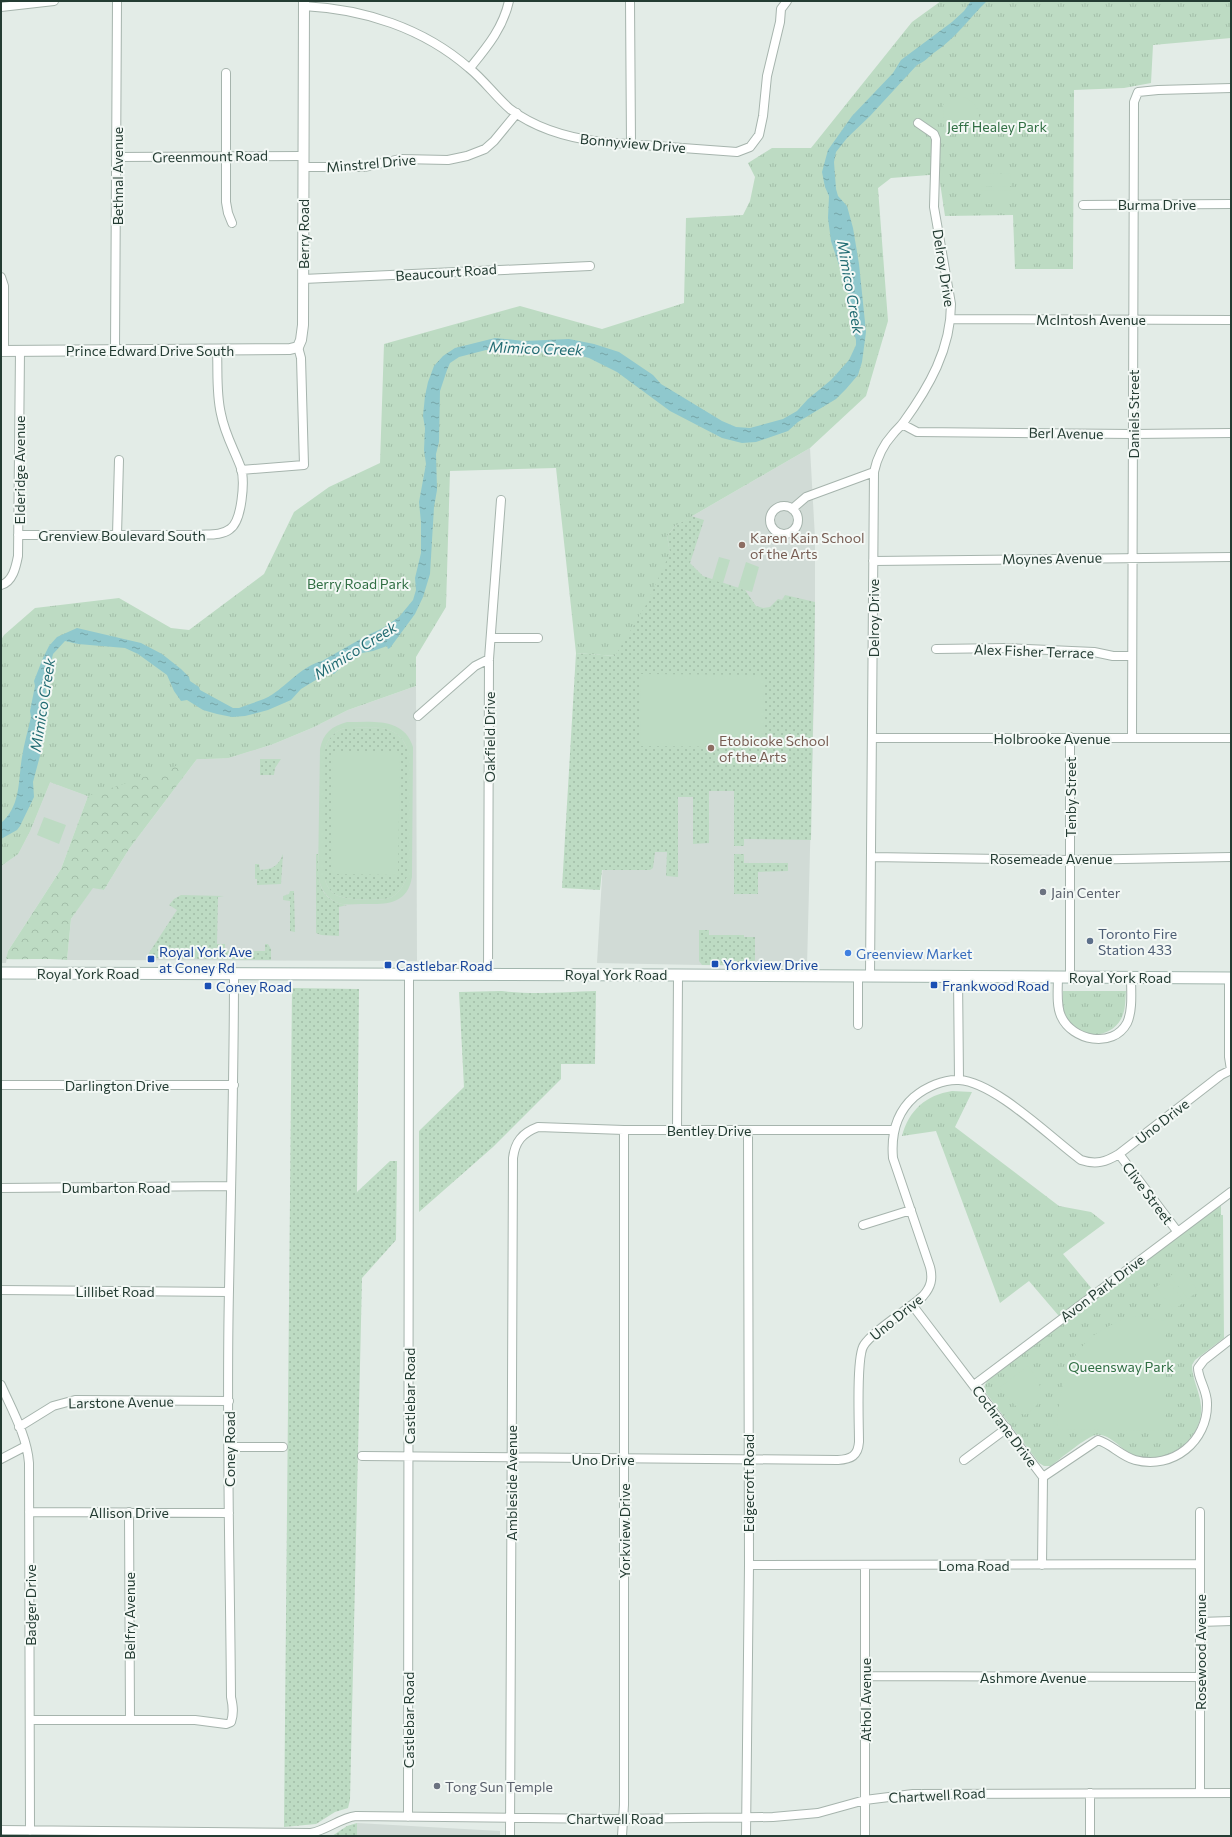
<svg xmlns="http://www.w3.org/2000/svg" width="1232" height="1837" viewBox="0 0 1232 1837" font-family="Commissioner,sans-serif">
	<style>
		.built { fill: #d1dbd6 }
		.grass { fill: url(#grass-dots) }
		.forest { fill: url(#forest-crowns) }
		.park { fill: url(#park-tufts) }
		.pitch { fill: #bddbc3; fill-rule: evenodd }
		.water { fill: url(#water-ripples) }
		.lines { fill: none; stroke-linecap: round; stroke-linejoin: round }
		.minor-casing { stroke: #a6b4ad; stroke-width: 10 }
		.tertiary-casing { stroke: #a6b4ad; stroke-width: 12 }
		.secondary-casing { stroke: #a2b6ae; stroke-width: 13 }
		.minor { stroke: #fff; stroke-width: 8 }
		.tertiary { stroke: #fff; stroke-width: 10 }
		.secondary { stroke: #fff; stroke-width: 11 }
		.education-dot { fill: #8d6e63; stroke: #f3f8f5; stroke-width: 1.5 }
		.worship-dot { fill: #6b7280; stroke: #f3f8f5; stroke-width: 1.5 }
		.service-dot { fill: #5c6f8a; stroke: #f3f8f5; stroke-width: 1.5 }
		.shop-dot { fill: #3f7fe0; stroke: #f3f8f5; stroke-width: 1.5 }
		.transit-dot { fill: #1a4fb4; stroke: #f3f8f5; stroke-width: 1.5 }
		.labels { text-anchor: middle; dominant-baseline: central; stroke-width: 4; stroke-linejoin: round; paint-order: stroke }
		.park-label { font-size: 14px; fill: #316f44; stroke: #f3f8f5 }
		.street-label { font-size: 14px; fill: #243c33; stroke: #f3f8f5 }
		.education-label { font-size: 14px; fill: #785e54; stroke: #f3f8f5; text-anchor: start }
		.worship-label { font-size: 14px; fill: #5b616d; stroke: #f3f8f5; text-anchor: start }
		.service-label { font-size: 14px; fill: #4e5e75; stroke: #f3f8f5; text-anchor: start }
		.transit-label { font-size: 14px; fill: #164399; stroke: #f3f8f5; text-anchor: start }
		.shop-label { font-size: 14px; fill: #366cbe; stroke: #f3f8f5; text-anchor: start }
		.water-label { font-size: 15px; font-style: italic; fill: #226c73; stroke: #f3f8f5 }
	</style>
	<defs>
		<pattern id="grass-dots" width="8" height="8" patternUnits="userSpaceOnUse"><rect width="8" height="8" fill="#bddbc3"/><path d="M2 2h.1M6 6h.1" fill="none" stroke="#a2bda8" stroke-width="1.8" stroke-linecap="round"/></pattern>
		<pattern id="forest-crowns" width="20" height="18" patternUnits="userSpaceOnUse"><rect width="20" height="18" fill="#bddbc3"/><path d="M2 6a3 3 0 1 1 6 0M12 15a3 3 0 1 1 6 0" fill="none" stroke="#a2bda8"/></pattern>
		<pattern id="park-tufts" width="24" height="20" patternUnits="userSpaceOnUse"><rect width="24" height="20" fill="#bddbc3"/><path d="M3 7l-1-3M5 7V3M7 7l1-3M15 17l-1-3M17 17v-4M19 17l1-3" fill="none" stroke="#a2bda8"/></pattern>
		<pattern id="water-ripples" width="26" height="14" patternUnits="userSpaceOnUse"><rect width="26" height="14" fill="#8fc8cd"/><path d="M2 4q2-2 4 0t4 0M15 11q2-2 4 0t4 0" fill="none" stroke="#75a4a7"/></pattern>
	</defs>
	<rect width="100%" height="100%" fill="#e3ece7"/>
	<path class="built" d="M810 448 815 538V656L807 967 597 963 615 656 667 536 675 526Z
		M416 686 417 961 67 960 71 919 93 887 104 890 129 849 197 759 228 758 276 743 312 728 348 710Z
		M50 782 88 796 61 869 8 951 6 963H1V866L18 854 30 831Z
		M357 1823 500 1831V1836H357Z"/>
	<path class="grass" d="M691 516 704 520 690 563 703 576 745 590 756 606 763 608 770 607 778 599 782 600 785 595 815 602 811 840 744 839V846H734V791H709V843L693 844V797H678V877L666 876 667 852H655L653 868 650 870H602L600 890 562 888 576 653 615 656 670 553 667 536 675 526Z
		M345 728C368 728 397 721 407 748V877C404 885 400 892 392 897 383 902 344 900 336 895 330 892 327 886 325 880V750C327 739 334 731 345 728Z
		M260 759H281L275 768 274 775H260Z
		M283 854 281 884 257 885V879H255V864H259L260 870C272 869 278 867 283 854Z
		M316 854H318C318 879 317 900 347 905L339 907V936L321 935 316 933Z
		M734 854H744V863H788V871L758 872V894H734Z
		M290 891H294L295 932 290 931V901L283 900V896L289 894Z
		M181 895 224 896 218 897 217 944H225V951H265V944H268L271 949V960L147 958 149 953 177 910 169 905 174 899Z
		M699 930H709V935H744V937H755V965H702L699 961Z
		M292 988 359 989 357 1192 390 1161H397L396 1240 362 1278 350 1800 348 1808 335 1812 316 1824 284 1827Z
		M502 991C533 995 565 992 596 991L595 1064H561V1079L493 1147 419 1212V1131L464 1087 459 992Z
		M357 1823V1836H332L347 1826Z"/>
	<path class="forest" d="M276 743 228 758 197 759 129 849 104 890 93 888 71 919 67 960C46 958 27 960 6 959L8 951 61 869 88 796 50 782 30 831 18 854 1 866 35 784Z"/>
	<path class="park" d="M941 1H1231V38L1153 45 1151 83 1124 88 1074 90 1073 269H1015L1013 215 945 216 939 176 929 175 891 178 878 188 888 321 866 396 810 448 675 526 667 536 670 553 646 605 615 656 576 653 556 468 450 471 446 607 416 657V686L348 710 312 728 276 743 228 758 197 759 88 796 50 782 30 831 18 854 1 866V640L4 635 35 608 119 598 171 628 189 630 264 574 294 512 329 487 380 463 384 344 520 306 602 329 684 303 686 218 743 215 750 201 755 177 748 163 772 148H811L912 22Z
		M1063 991H1126C1125 1001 1126 1010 1121 1019 1109 1041 1076 1039 1066 1016 1062 1008 1063 999 1063 991Z
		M952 1091 972 1092 955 1127 1059 1206 1091 1212 1105 1223 1063 1254 1098 1296 1221 1203V1215H1223L1224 1338 1195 1360 1192 1365C1192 1379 1200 1392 1201 1406 1204 1440 1164 1468 1133 1455 1121 1450 1110 1433 1096 1435 1086 1437 1060 1459 1051 1466H1044L1039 1463 986 1393 984 1387 987 1381 1064 1322 1029 1281 1000 1303 936 1131 902 1136C909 1110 926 1095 952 1091Z"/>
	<path class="pitch" d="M958 96C977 98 987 118 972 132L944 134 943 105 949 99Z
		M1010 173 1011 186 981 187V174Z
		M1011 190V204H982L981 191Z
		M719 557 730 560 723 583 712 580Z
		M746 562 759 567 752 592 738 588Z
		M641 674 764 675 763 747 640 746Z
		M347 722C372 722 404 717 413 747L412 877C407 906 385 904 361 904 352 904 342 906 334 901 323 895 320 885 318 875L320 749C323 733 332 726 347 722ZM345 728C368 728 397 721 407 748V877C404 885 400 892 392 897 383 902 344 900 336 895 330 892 327 886 325 880V750C327 739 334 731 345 728Z
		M333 752 400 753 398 875 331 874Z
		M44 817 66 825 59 844 37 835Z
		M1181 1268 1198 1291 1188 1299 1170 1276Z
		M1167 1279 1184 1302 1174 1310 1156 1287Z
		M1136 1316 1166 1321V1429L1164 1431 1057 1429C1060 1371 1075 1332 1136 1316Z
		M1028 1366C1043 1384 1049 1402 1024 1415L999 1388Z"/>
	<path class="water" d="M971 1H987C969 18 956 38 935 52 928 57 926 61 917 65L870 116 847 138 836 152 834 162 836 189 838 196 847 206 853 228 859 264 866 332 862 362 858 375 846 389 836 399 798 422 788 431 756 442 742 443 722 438 670 411 617 372 589 358 578 355H561L521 349 486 350 459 357 450 363 447 370 440 391 439 442 436 454 437 490 434 507 430 574 423 597 415 614 390 648 388 649 387 646 373 651 362 653 344 664 334 674 329 672 301 689 291 700 268 710 245 716 232 717 217 714 203 710 187 700 181 701 174 691 167 675 138 654 125 648 78 644 65 641 53 654 46 684 45 712 40 725 41 752 33 782 34 797 20 826 17 830 1 839V823C21 806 18 781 22 757 24 744 28 730 31 717L30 711 35 686 34 681 43 658 49 646 57 637 77 628 141 643 162 654 181 669 189 677 190 681 199 687 200 690 233 708H239C250 703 263 701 273 694 288 684 304 665 322 661L366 636 383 628 399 617 413 600 416 590 415 578 421 553V522L419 502 426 464 424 450 425 428 423 416 425 396 428 382 434 366 443 356 455 348 495 338 524 341 569 339 594 344 619 352 653 375 661 384 722 421 736 427 750 428 783 419 797 411 808 399 831 380 849 360 856 345V340L854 333 855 325 849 295 831 241 828 218 829 196 825 187 822 172 828 150 852 116 893 73 901 60 952 22 964 11Z"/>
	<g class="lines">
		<defs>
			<path id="minor" d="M630 1 631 144
				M304 6C364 9 423 28 469 68 484 80 495 96 510 109 536 129 569 138 601 142L737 152 750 147 759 135 763 116 767 76 780 22 781 9 787 1
				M1 7 54 1
				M470 68C487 47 503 28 509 1
				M226 73V202L228 213 232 223
				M117 157 303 156
				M303 167H365L400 159 448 160 467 156 485 149 494 141 517 113
				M1083 205 1231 204
				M1 277 4 286V351
				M303 279 590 266
				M951 319 1231 320
				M115 350 117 1
				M902 424 917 432 1133 434 1231 433
				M241 470 304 465 301 358 298 347
				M770 520a14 14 0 1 1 28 0a14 14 0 1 1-28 0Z
				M792 509 806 497 874 472
				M18 535H198C208 534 221 536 230 529 242 521 245 481 241 468 234 449 225 435 221 414 216 393 218 372 217 350
				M117 535 119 460
				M873 561 1231 557
				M1 585C13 582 16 566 18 556L20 351
				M492 638H538
				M936 649 1006 648 1094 652 1113 656H1132
				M418 716 475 666 489 659
				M1070 737V976
				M872 738H1231
				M1132 738 1134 102 1138 92 1158 90 1231 88
				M871 857 1070 860 1231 857
				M488 974 489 659 501 500
				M870 976 874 472C877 458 883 445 893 434 896 430 900 427 903 423 929 387 951 349 951 304L934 207 936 139 934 134 918 123
				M958 976 959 1080
				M1058 976C1058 989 1056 1005 1061 1016 1072 1041 1113 1049 1127 1023 1133 1010 1131 991 1131 977
				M1229 978V1057L1231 1070
				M858 1025V976
				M1 1085H234
				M677 1130 678 975
				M1119 1154 1177 1231
				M1 1188 231 1186
				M863 1225 911 1210
				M1 1290 229 1292
				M913 1306 1043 1477 1042 1565
				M1 1385C12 1410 27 1436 29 1463L30 1831
				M974 1385 1231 1192
				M19 1427 53 1406 75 1400 229 1401
				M229 1447H283
				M362 1456 838 1460C851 1459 858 1456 859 1442 859 1424 856 1356 864 1345 873 1331 909 1309 923 1296 931 1287 933 1279 930 1267L893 1158C891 1135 896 1113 914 1097 926 1087 944 1079 959 1080 995 1082 1051 1138 1081 1160 1096 1165 1106 1162 1119 1154L1221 1075 1231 1070
				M1 1459 26 1446
				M964 1460 1007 1428
				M1043 1477 1098 1440C1111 1444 1121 1456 1135 1460 1173 1470 1208 1441 1207 1403 1207 1390 1198 1379 1198 1368L1204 1360 1231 1339
				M29 1512 229 1513
				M129 1512 130 1720
				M749 1565 1200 1564
				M1200 1622 1231 1621
				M865 1676 1200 1677
				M30 1720H195L226 1724 231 1722C234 1713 233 1706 231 1697 230 1561 226 1426 229 1290 231 1184 234 1079 234 974
				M1200 1793V1512
				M408 1817 409 975
				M1 1830 311 1833C327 1830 340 1818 356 1816L612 1819 773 1817 818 1813 865 1800 913 1794 1231 1793
				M510 1836 513 1158C515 1142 522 1133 538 1127L624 1130H894
				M622 1836 624 1805V1130
				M746 1836 749 1565 748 1130
				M865 1836V1565
				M1090 1836V1793"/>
			<path id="tertiary" d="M1 351 290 349 298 347 301 340 303 325 304 1"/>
			<path id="secondary" d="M1 973 678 975 1231 978"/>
		</defs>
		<use href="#minor" class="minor-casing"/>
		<use href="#tertiary" class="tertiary-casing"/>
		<use href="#secondary" class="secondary-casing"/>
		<use href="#minor" class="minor"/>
		<use href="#tertiary" class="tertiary"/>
		<use href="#secondary" class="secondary"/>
	</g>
	<g class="education-dot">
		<circle cx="742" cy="545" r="4"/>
		<circle cx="711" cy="748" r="4"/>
	</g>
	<g class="worship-dot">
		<circle cx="1043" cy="892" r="4"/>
		<circle cx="437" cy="1786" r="4"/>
	</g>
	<circle class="service-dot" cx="1090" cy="941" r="4"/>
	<circle class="shop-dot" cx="848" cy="953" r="4"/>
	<g class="transit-dot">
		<rect x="147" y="955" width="8" height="8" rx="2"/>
		<rect x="711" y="960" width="8" height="8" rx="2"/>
		<rect x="384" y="961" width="8" height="8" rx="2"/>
		<rect x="930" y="981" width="8" height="8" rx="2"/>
		<rect x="204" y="982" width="8" height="8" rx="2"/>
	</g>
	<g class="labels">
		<g class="park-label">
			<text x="997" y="126">Jeff Healey Park</text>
			<text x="358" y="583">Berry Road Park</text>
			<text x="1121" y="1366">Queensway Park</text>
		</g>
		<g class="street-label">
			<text transform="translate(633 143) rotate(5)">Bonnyview Drive</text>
			<text transform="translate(210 156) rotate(-1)">Greenmount Road</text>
			<text transform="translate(371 163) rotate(-5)">Minstrel Drive</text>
			<text transform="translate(117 176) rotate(-90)">Bethnal Avenue</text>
			<text x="1157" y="204">Burma Drive</text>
			<text transform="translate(303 234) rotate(-90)">Berry Road</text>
			<text transform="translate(944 268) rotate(81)">Delroy Drive</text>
			<text transform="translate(446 272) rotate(-4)">Beaucourt Road</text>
			<text x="1091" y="319">McIntosh Avenue</text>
			<text x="150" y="350">Prince Edward Drive South</text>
			<text transform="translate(1133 414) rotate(-90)">Daniels Street</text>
			<text transform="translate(1066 433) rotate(1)">Berl Avenue</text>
			<text transform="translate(19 470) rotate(-90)">Elderidge Avenue</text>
			<text x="122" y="535">Grenview Boulevard South</text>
			<text transform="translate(1052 558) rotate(-1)">Moynes Avenue</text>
			<text transform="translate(873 618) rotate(-90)">Delroy Drive</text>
			<text transform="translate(1034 651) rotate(2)">Alex Fisher Terrace</text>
			<text transform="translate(489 737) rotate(-90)">Oakfield Drive</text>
			<text x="1052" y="738">Holbrooke Avenue</text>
			<text transform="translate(1070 797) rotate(-90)">Tenby Street</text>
			<text x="1051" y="858">Rosemeade Avenue</text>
			<text x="88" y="973">Royal York Road</text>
			<text x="616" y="974">Royal York Road</text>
			<text x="1120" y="977">Royal York Road</text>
			<text x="117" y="1085">Darlington Drive</text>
			<text transform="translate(1162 1121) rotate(-38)">Uno Drive</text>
			<text x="709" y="1130">Bentley Drive</text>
			<text x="116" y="1187">Dumbarton Road</text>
			<text transform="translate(1148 1193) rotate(53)">Clive Street</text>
			<text transform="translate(1102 1288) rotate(-37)">Avon Park Drive</text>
			<text x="115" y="1291">Lillibet Road</text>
			<text transform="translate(896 1317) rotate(-39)">Uno Drive</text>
			<text transform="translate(409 1396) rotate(-90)">Castlebar Road</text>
			<text transform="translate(121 1402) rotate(-1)">Larstone Avenue</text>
			<text transform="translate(1005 1426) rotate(53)">Cochrane Drive</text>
			<text transform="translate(229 1449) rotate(-90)">Coney Road</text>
			<text x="603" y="1459">Uno Drive</text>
			<text transform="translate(511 1483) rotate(-90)">Ambleside Avenue</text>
			<text transform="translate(748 1483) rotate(-90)">Edgecroft Road</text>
			<text x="129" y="1512">Allison Drive</text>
			<text transform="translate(624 1531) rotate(-90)">Yorkview Drive</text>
			<text x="974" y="1565">Loma Road</text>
			<text transform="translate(30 1605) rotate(-90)">Badger Drive</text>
			<text transform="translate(129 1616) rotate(-90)">Belfry Avenue</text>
			<text transform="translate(1200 1652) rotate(-90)">Rosewood Avenue</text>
			<text x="1033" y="1677">Ashmore Avenue</text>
			<text transform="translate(865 1700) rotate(-90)">Athol Avenue</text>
			<text transform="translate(408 1720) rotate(-90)">Castlebar Road</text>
			<text transform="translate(937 1795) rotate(-3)">Chartwell Road</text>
			<text x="615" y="1818">Chartwell Road</text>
		</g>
		<g class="education-label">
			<text x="750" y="537">Karen Kain School<tspan x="750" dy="16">of the Arts</tspan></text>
			<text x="719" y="740">Etobicoke School<tspan x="719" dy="16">of the Arts</tspan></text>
		</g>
		<g class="worship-label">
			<text x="1051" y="892">Jain Center</text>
			<text x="445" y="1786">Tong Sun Temple</text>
		</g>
		<g class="service-label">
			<text x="1098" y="933">Toronto Fire<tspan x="1098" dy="16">Station 433</tspan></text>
		</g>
		<g class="transit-label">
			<text x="159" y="951">Royal York Ave<tspan x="159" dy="16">at Coney Rd</tspan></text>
			<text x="723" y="964">Yorkview Drive</text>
			<text x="396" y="965">Castlebar Road</text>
			<text x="942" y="985">Frankwood Road</text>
			<text x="216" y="986">Coney Road</text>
		</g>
		<g class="shop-label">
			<text x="856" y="953">Greenview Market</text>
		</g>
		<g class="water-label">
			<text transform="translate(851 287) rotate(80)">Mimico Creek</text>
			<text transform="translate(536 348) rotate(2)">Mimico Creek</text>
			<text transform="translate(355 650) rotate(-32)">Mimico Creek</text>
			<text transform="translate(42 705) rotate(-81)">Mimico Creek</text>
		</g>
	</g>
	<rect width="1232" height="1837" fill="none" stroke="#243c33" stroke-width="4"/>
</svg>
